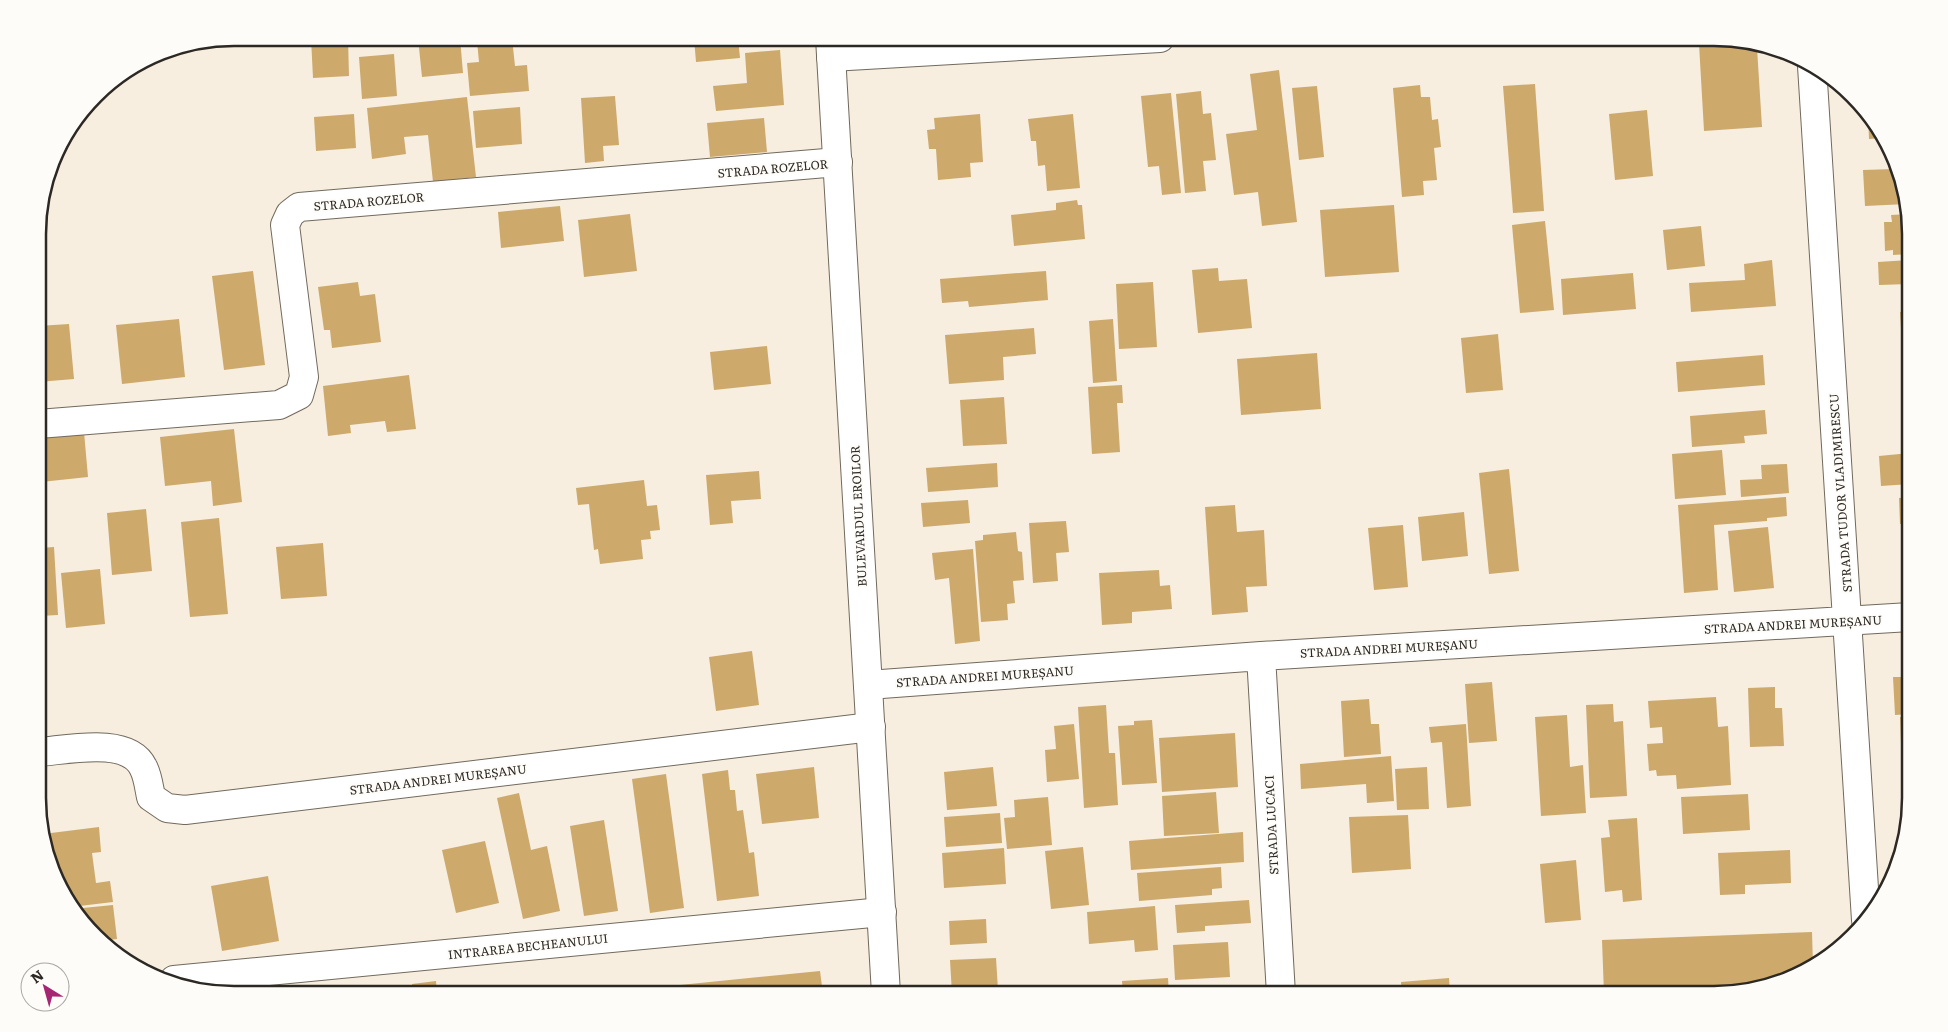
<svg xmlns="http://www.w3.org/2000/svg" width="1948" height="1032" viewBox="0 0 1948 1032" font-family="Literata,serif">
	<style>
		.building { fill: #cda96c }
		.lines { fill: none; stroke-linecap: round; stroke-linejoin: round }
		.minor-casing { stroke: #71695d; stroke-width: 30 }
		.tertiary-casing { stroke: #71695d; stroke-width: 30 }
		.secondary-casing { stroke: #71695d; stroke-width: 30 }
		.minor { stroke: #fff; stroke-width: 28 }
		.tertiary { stroke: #fff; stroke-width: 28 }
		.secondary { stroke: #fff; stroke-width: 28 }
		.labels { text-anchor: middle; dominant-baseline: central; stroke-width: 4; stroke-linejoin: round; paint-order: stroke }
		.street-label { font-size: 12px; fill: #2c2823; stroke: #fefcf9 }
		.rim { fill: none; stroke: #2c2823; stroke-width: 2.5 }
	</style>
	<rect width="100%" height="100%" fill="#f7eedf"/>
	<path class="building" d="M311 38H348L349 76 313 78Z
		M418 38H460L463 73 422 77Z
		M466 38H512L515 66 527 65 529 91 470 96 467 63 479 62 477 41 466 42Z
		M694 38H738L740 58 696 62Z
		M1731 42 1757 48 1762 127 1704 131 1699 44Z
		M780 50 784 105 716 111 713 86 747 83 745 53Z
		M394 54 397 96 362 99 359 57Z
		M1279 70 1297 222 1262 226 1258 192 1234 195 1226 134 1257 130 1250 74Z
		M1535 84 1544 211 1513 213 1503 86Z
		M1420 85 1421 97H1430L1432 120 1438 119 1441 147 1434 148 1437 180 1423 181 1424 195 1402 197 1393 88Z
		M1317 86 1324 157 1299 160 1292 88Z
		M1201 91 1203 114 1211 113 1216 160 1203 161 1206 191 1185 193 1176 94Z
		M1171 93 1181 193 1162 195 1159 166 1148 167 1141 96Z
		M615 96 619 145 603 146 604 161 585 163 581 98Z
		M467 97 476 177 433 182 428 135 404 137 406 154 372 159 367 108Z
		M520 107 522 144 476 148 473 111Z
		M1647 110 1653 176 1615 180 1609 114Z
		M354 114 356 148 316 151 314 117Z
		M980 114 983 162 970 163 971 177 938 180 936 149H929L927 130 935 129 934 118Z
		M1073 114 1080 188 1047 191 1045 165 1038 166 1036 141H1031L1028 119Z
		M1868 114 1877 125 1882 138 1869 139Z
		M764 118 767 152 710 157 707 123Z
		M1894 169 1907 204 1865 206 1863 170Z
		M1077 200 1078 205H1082L1085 239 1014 246 1011 215 1056 210V203Z
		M1394 205 1399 272 1325 277 1320 210Z
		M560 206 564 241 501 248 498 212Z
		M630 214 637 271 584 277 578 220Z
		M1909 214V254L1893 255V250L1885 251 1884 222H1892L1891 215Z
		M1545 221 1554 310 1520 313 1512 225Z
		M1701 226 1705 266 1667 270 1663 230Z
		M1772 260 1776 306 1691 312 1689 283 1745 280 1744 264Z
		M1909 260V284L1879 285 1878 262Z
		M1218 268 1219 281 1247 279 1252 328 1198 333 1192 270Z
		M253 271 265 365 224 370 212 276Z
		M1046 271 1048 300 969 307 968 301 942 303 940 279Z
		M1633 273 1636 309 1563 315 1561 279Z
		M358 282 360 296 375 294 381 342 332 348 330 330H324L318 287Z
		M1153 282 1157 347 1119 349 1116 284Z
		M1909 311V364L1903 360 1900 312Z
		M179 319 185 377 122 384 116 325Z
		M1113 319 1117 381 1093 383 1089 321Z
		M69 324 74 379 38 382V326Z
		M1034 328 1036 354 1003 357 1004 380 949 384 945 335Z
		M1498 334 1503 390 1466 393 1461 338Z
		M767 346 771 384 714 390 710 352Z
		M1317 353 1321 409 1241 415 1237 359Z
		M1763 355 1765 385 1678 392 1676 362Z
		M409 375 416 429 387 432 385 421 350 425 351 433 328 436 323 386Z
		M1122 385 1123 403H1117L1120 452 1092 454 1088 387Z
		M1004 397 1007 444 963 446 960 400Z
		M1765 410 1767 434 1744 436 1745 443 1692 447 1690 416Z
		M234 429 242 502 213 506 211 481 165 486 160 437Z
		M84 432 88 477 41 482 38 437Z
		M1722 450 1726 495 1675 499 1672 454Z
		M1910 453V484L1881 486 1879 456Z
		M997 463 998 487 928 492 926 468Z
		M1787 464 1789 493 1741 497 1740 480 1762 479 1761 465Z
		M1509 469 1519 571 1489 574 1479 473Z
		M759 471 761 499 731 501 733 523 710 525 706 475Z
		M644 480 647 506 657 505 660 530 650 531 651 539 641 540 643 559 600 564 598 549 594 550 589 504 578 505 576 488Z
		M1786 497 1787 516 1767 518V521L1714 525 1718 590 1684 593 1678 505Z
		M1910 497V523L1900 524 1899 498Z
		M968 500 970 523 923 527 921 503Z
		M1235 505 1237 532 1264 530 1267 586 1246 587 1248 612 1212 615 1205 507Z
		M146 509 152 571 112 575 107 513Z
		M1464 512 1468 556 1422 561 1418 517Z
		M219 518 228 614 190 617 181 522Z
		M1066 521 1069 552 1056 553 1058 581 1033 583 1029 523Z
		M1403 525 1408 587 1374 590 1368 528Z
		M1768 527 1774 588 1734 592 1728 531Z
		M1016 532 1018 551 1022 552 1024 580 1013 581 1015 603 1007 604 1008 620 981 622 975 541 983 540V535Z
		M323 543 327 596 281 599 276 547Z
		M54 547 58 615 39 616V548Z
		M973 549 980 641 955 644 949 578 935 580 932 553Z
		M100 569 105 624 66 628 61 573Z
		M1159 570 1160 586 1170 585 1172 609 1132 612V623L1102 625 1099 573Z
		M752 651 759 705 716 711 709 657Z
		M1893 677H1910V714L1895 715Z
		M1492 682 1497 741 1469 743 1465 684Z
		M1775 687V708H1782L1784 746 1750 747 1748 688Z
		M1716 697 1718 727 1728 726 1731 785 1677 789 1676 775 1657 776 1656 770 1649 771 1647 744 1663 743 1662 727 1650 728 1648 701Z
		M1369 699 1371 724H1379L1381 754 1344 757 1341 701Z
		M1613 704 1614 722 1623 721 1627 796 1590 798 1586 705Z
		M1106 705 1109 753H1115L1118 805 1084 808 1078 707Z
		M1567 715 1570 767 1583 765 1586 813 1541 816 1535 717Z
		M1910 716V743H1901L1900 717Z
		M1152 720 1157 783 1122 785 1118 726 1134 725V721Z
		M1074 724 1079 779 1047 782 1045 750 1056 749 1054 726Z
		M1466 724 1471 806 1447 808 1442 742 1431 743 1429 727Z
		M1235 733 1238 787 1162 792 1159 738Z
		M1391 756 1394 801 1367 803 1366 784 1301 789 1300 764Z
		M814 767 819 818 762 824 756 774Z
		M993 767 997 806 947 810 944 772Z
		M1427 767 1429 809 1397 810 1395 769Z
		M728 770 730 790H735L737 811 743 810 749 853 754 852 759 896 717 901 702 774Z
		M666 774 684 908 650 913 632 779Z
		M1216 792 1219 833 1164 836 1162 796Z
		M519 793 531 850 547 846 560 911 523 919 497 798Z
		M1748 794 1750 830 1683 834 1681 797Z
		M1048 797 1052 845 1007 849 1004 818 1015 817 1014 800Z
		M1000 813 1002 843 946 847 944 817Z
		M1408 815 1411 869 1352 873 1349 817Z
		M1637 818 1642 900 1623 902 1622 890 1605 892 1601 838 1610 837 1608 820Z
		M604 820 618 911 584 916 570 826Z
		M99 827 101 852 92 853 96 883 110 881 113 902 71 907 43 834Z
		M1243 832 1244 862 1131 870 1129 841Z
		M485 841 499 903 456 913 442 850Z
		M1083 847 1089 905 1051 909 1045 851Z
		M1004 848 1006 884 944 888 942 853Z
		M1790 850 1791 883 1745 885V894L1720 895 1718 853Z
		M1576 860 1581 920 1545 923 1540 864Z
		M1221 867 1222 888 1212 889V895L1139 901 1137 873Z
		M268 876 279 941 222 951 211 886Z
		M1249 900 1251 923 1205 926V931L1177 933 1175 905Z
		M113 905 117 939 100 941 73 909Z
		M1155 906 1158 950 1135 952 1134 940 1089 944 1087 912Z
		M986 919 987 943 950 945 949 921Z
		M1812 932 1813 966 1777 984 1726 994H1604L1602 940Z
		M1228 942 1230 977 1175 980 1173 945Z
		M996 958 998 990 952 994 950 960Z
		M820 971 823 994H671L670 986Z
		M1168 978 1169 994H1123L1122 981Z
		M1449 978 1450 994H1402L1401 982Z
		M436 981 437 994H414L412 984Z
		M1397 988 1398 994H1357V993Z"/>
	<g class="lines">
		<defs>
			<path id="minor" d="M1812 66 1866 920
				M38 424 279 405 299 395 304 377 285 225 290 214 299 207 838 162
				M1261 656 1281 994
				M868 685 1261 656 1910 617
				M39 752C67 750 128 736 143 767 148 776 149 788 151 797L167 808 185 810 871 727
				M174 980 882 912"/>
			<path id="tertiary" d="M831 57 1160 38"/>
			<path id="secondary" d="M830 38 886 994"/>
		</defs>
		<use href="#minor" class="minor-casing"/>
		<use href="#tertiary" class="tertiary-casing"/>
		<use href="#secondary" class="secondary-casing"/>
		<use href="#minor" class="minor"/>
		<use href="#tertiary" class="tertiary"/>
		<use href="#secondary" class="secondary"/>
	</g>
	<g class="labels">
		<g class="street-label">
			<text transform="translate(773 168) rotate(-5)">STRADA ROZELOR</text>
			<text transform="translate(369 201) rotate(-5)">STRADA ROZELOR</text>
			<text transform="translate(1840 493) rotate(-94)">STRADA TUDOR VLADIMIRESCU</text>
			<text transform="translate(858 516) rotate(-93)">BULEVARDUL EROILOR</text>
			<text transform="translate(1793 624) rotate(-3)">STRADA ANDREI MUREȘANU</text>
			<text transform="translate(1389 648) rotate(-3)">STRADA ANDREI MUREȘANU</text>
			<text transform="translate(985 676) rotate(-4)">STRADA ANDREI MUREȘANU</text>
			<text transform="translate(438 779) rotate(-7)">STRADA ANDREI MUREȘANU</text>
			<text transform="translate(1271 825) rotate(-93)">STRADA LUCACI</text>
			<text transform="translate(528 946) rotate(-6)">INTRAREA BECHEANULUI</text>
		</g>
	</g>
	<path d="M0 0H1948V1032H0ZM234 46H1714A188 188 0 0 1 1902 234V798A188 188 0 0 1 1714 986H234A188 188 0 0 1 46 798V234A188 188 0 0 1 234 46Z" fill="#fefcf9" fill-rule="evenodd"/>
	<path class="rim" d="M234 46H1714A188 188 0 0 1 1902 234V798A188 188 0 0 1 1714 986H234A188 188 0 0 1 46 798V234A188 188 0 0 1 234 46Z"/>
	<g transform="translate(45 987) rotate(323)"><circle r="24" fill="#fefcf9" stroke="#aaa7a3"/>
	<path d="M0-4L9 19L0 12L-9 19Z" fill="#a72674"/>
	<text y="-8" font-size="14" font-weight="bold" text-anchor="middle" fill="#2c2823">N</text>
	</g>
</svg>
